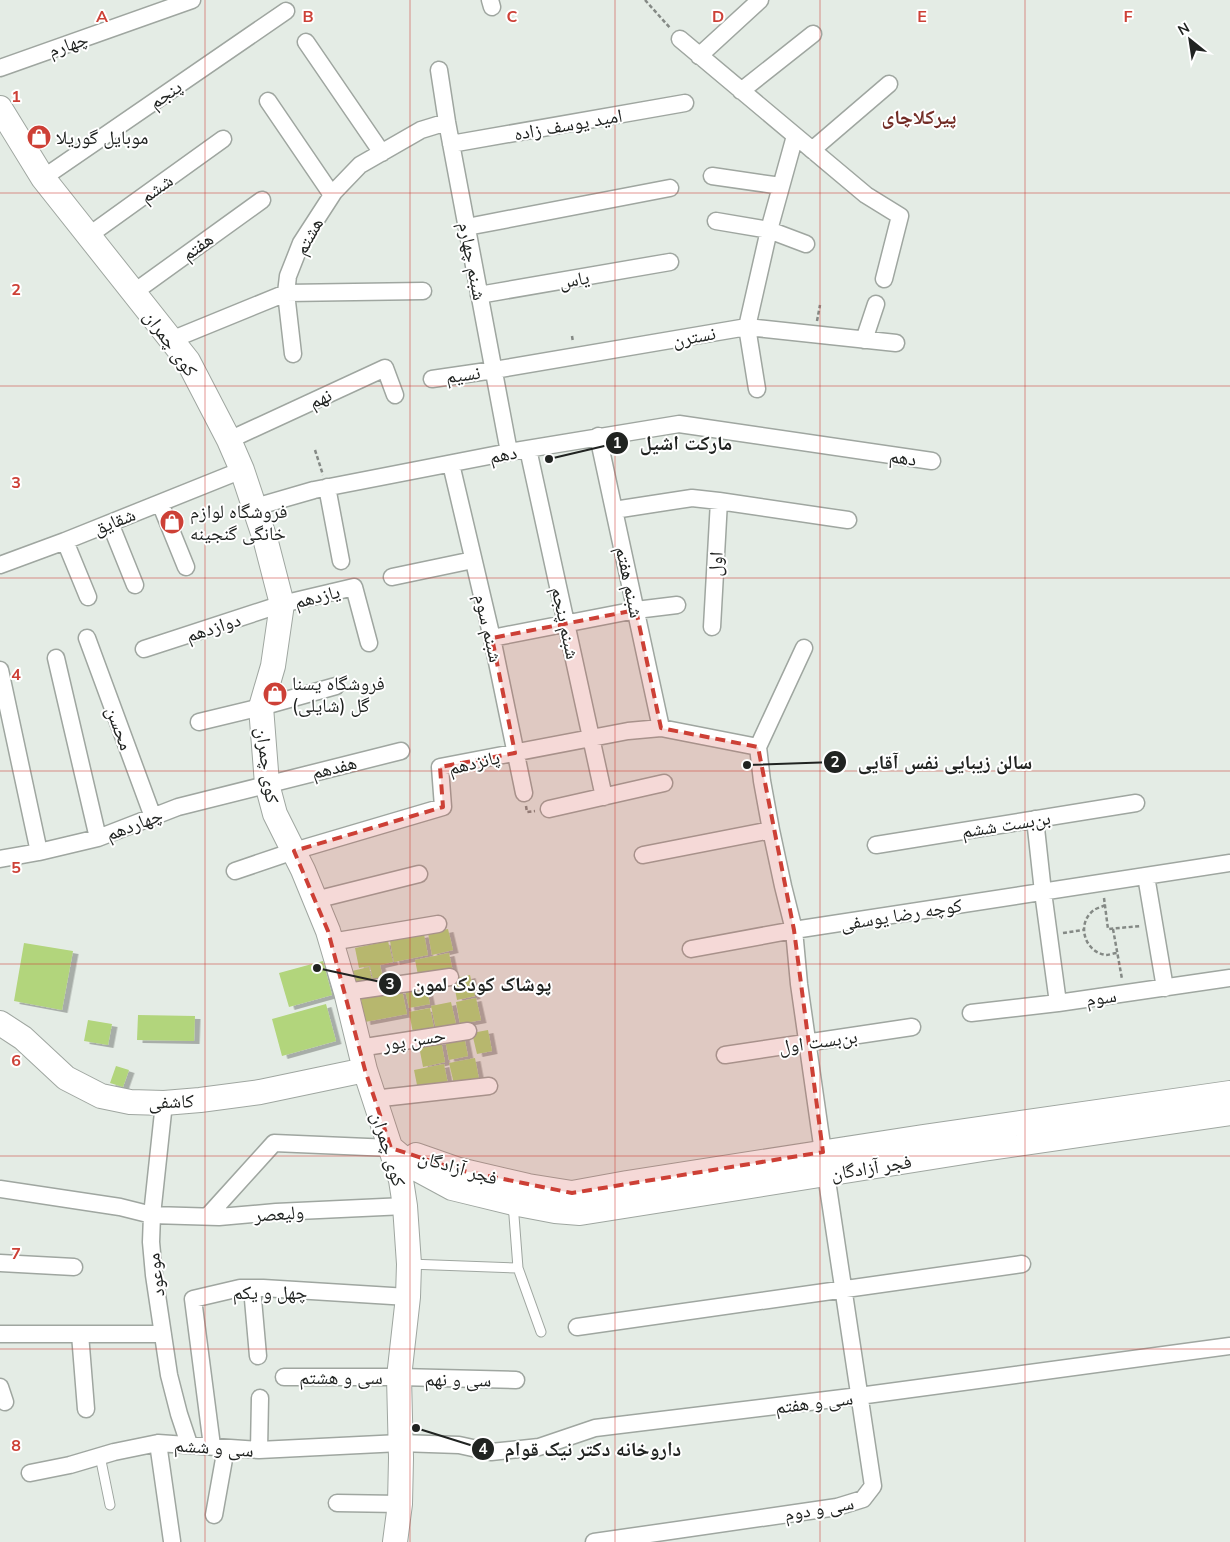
<svg xmlns="http://www.w3.org/2000/svg" width="1230" height="1542" viewBox="0 0 1230 1542" font-family="Mulish,'Noto Naskh Arabic',sans-serif">
	<style>
		.building { fill: #b2d57c; filter: url(#shadow) }
		.lines { fill: none; stroke-linecap: round; stroke-linejoin: round }
		.lane-casing { stroke: #9fa6a0; stroke-width: 11 }
		.street-casing { stroke: #9fa6a0; stroke-width: 19 }
		.secondary-casing { stroke: #9fa6a0; stroke-width: 26 }
		.path { stroke: #848985; stroke-width: 2.5; stroke-dasharray: 4 2.5; stroke-linecap: butt }
		.lane { stroke: #fff; stroke-width: 9 }
		.street { stroke: #fff; stroke-width: 16 }
		.secondary { stroke: #fff; stroke-width: 24 }
		.marked { fill: #cd4036; fill-opacity: 0.2; stroke: #cd4036; stroke-width: 4; stroke-dasharray: 10 6; stroke-linejoin: round }
		.grid { fill: none; stroke: #cd4036; stroke-width: 1; stroke-opacity: 0.55 }
		.labels { text-anchor: middle; dominant-baseline: central; stroke-width: 4; stroke-linejoin: round; paint-order: stroke }
		.street-label { font-size: 19px; fill: #202321; stroke: #fff }
		.poi-label { font-size: 19px; fill: #202321; stroke: #fff; text-anchor: start }
		.neighbourhood-label { font-size: 20px; font-weight: bold; fill: #722c25; stroke: #fff }
		.grid-label { font-size: 16px; text-anchor: middle; font-weight: bold; fill: #cd4036; stroke: #fff; stroke-width: 4; stroke-linejoin: round; paint-order: stroke }
		.leader { fill: none; stroke: #202321; stroke-width: 2 }
		.callout-dot { fill: #202321; stroke: #fff; stroke-width: 2 }
		.mark-label { font-size: 15px; text-anchor: middle; font-weight: bold; fill: #fff }
		.callout-label { font-size: 20px; text-anchor: middle; font-weight: bold; fill: #202321; stroke: #fff; stroke-width: 4; stroke-linejoin: round; paint-order: stroke }
	</style>
	<defs>
		<filter id="shadow"><feDropShadow dx="5.5" dy="3" stdDeviation="0" flood-color="#0004"/></filter>
	</defs>
	<rect width="100%" height="100%" fill="#e4ece5"/>
	<path class="building" d="M448 929 453 950 432 955 428 933Z
		M424 934 428 955 394 962 390 941Z
		M388 941 393 962 380 965 384 983 374 984 370 966 359 968 355 948Z
		M24 943 73 951 62 1010 14 1001Z
		M449 953 453 972 419 980 415 960Z
		M323 961 332 995 289 1007 279 973Z
		M369 967 373 984 355 988 352 971Z
		M470 975 475 996 457 1000 453 979Z
		M426 986 430 1004 409 1008 405 990Z
		M402 990 407 1014 365 1022 361 999Z
		M476 998 481 1020 460 1024 456 1002Z
		M451 1002 456 1024 436 1029 431 1006Z
		M326 1004 336 1041 282 1056 272 1019Z
		M430 1008 435 1034 414 1038 409 1012Z
		M138 1015 195 1016 194 1041 137 1040Z
		M88 1020 112 1024 108 1045 84 1041Z
		M488 1030 492 1051 477 1054 472 1033Z
		M464 1036 468 1056 449 1060 445 1040Z
		M441 1041 445 1062 423 1067 419 1046Z
		M475 1058 479 1079 454 1084 449 1063Z
		M444 1064 448 1084 418 1090 414 1070Z
		M116 1066 129 1070 123 1087 110 1083Z"/>
	<g class="lines">
		<defs>
			<path id="lane" d="M513 1203 518 1268
				M409 1264 518 1268 541 1332
				M100 1456 110 1505"/>
			<path id="street" d="M490 0 492 7
				M680 39 866 195 900 216 884 279
				M306 42 382 153
				M699 56 760 0
				M0 68 192 0
				M439 70 447 122 509 452
				M741 91 813 34
				M268 101 332 195
				M451 144 685 103
				M812 150 889 84
				M712 176 781 186
				M43 178 286 11
				M716 221 769 230 806 244
				M467 227 670 188
				M88 236 223 139
				M133 293 262 200
				M479 295 670 262
				M171 340 286 293 288 276 301 243 334 192 360 165 421 130 447 122
				M864 340 876 304
				M293 354 286 293 423 291
				M432 379 494 370 747 327 896 343
				M757 389 747 327 769 230 795 136
				M598 436 661 728
				M229 440 385 368 395 395
				M528 449 604 797
				M451 464 492 638 524 793
				M327 487 341 561
				M160 503 186 567
				M255 507 314 490 509 452 679 424 932 461
				M614 510 692 498 719 501 848 520
				M110 523 135 585
				M65 541 88 597
				M0 565 65 541 242 470
				M392 577 473 560
				M712 627 719 501
				M87 638 153 817
				M492 638 636 610 677 605
				M144 649 282 604 354 587 369 643
				M56 658 98 838
				M0 670 39 852
				M199 722 261 707 336 686
				M549 809 664 783
				M1035 819 1043 892 1058 1003
				M876 845 1136 803
				M643 855 771 830
				M0 859 39 852 98 838 178 807 401 751
				M235 871 294 851 443 807 440 767 628 731 661 728 758 747
				M1146 876 1165 988
				M315 900 419 874
				M331 942 438 924
				M691 949 794 930 783 886 771 830 762 781 758 747 804 648
				M346 992 450 977
				M971 1013 1058 1003 1230 978
				M359 1048 468 1031
				M725 1055 912 1027
				M373 1099 489 1086
				M164 1103 152 1215 151 1242 154 1275 169 1375 179 1414 189 1444
				M823 1152 799 984 794 930 1230 863
				M0 1189 120 1207 152 1215 219 1217 276 1212 405 1206
				M207 1217 274 1143 391 1148
				M0 1263 74 1267
				M252 1288 258 1356
				M577 1327 1022 1264
				M0 1334H163
				M80 1334 86 1409
				M284 1377H399L516 1380
				M0 1387 5 1402
				M158 1443 172 1541
				M212 1446 193 1299 240 1288H263L408 1297
				M259 1450 260 1398
				M30 1473 70 1465 114 1452 158 1443 259 1450 400 1443 459 1445 491 1452 539 1447 595 1428 859 1396 1230 1346
				M337 1503 400 1504
				M214 1515 226 1448
				M594 1542 837 1507 863 1499 873 1486 826 1174"/>
			<path id="secondary" d="M0 108 43 178 188 361 229 440 242 470 266 542 282 604 273 666 261 707 267 784 275 814 303 870 328 931 346 992 365 1070 401 1180 405 1206 409 1264 408 1297 399 1377 401 1458 400 1504 395 1542
				M0 1023 23 1038 66 1078 101 1096 130 1102 164 1103 200 1100 260 1092 365 1070
				M391 1148 415 1168 452 1188 513 1203 555 1211 580 1213 983 1149 1230 1113
				M416 1155 459 1170 528 1186 572 1193 627 1183 923 1137 1230 1093"/>
		</defs>
		<use href="#lane" class="lane-casing"/>
		<use href="#street" class="street-casing"/>
		<use href="#secondary" class="secondary-casing"/>
		<path class="path" d="M645 0 671 29
			M817 321 820 305
			M572 336 573 342
			M315 450 323 475
			M526 806 527 812 535 811
			M1104 898 1108 929 1141 926
			M1105 905C1102 907 1097 908 1094 910 1076 923 1084 952 1106 955 1109 955 1114 953 1118 953
			M1113 929 1122 979
			M1063 933 1083 930"/>
		<use href="#lane" class="lane"/>
		<use href="#street" class="street"/>
		<use href="#secondary" class="secondary"/>
	</g>
	<path class="marked" d="M636 610 661 728 758 747 794 930 823 1152 572 1193 459 1170 391 1148 365 1070 328 931 294 851 443 807 440 767 515 753 492 638Z"/>
	<path class="grid" d="M205 0V1542M410 0V1542M615 0V1542M820 0V1542M1025 0V1542M0 193H1230M0 386H1230M0 578H1230M0 771H1230M0 964H1230M0 1156H1230M0 1349H1230"/>
	<defs>
		<symbol id="shop-disc" viewBox="-11 -11 22 22"><circle r="9.5" fill="#cd4036" stroke="#fff"/><path d="M-5-2.5h2.3a2.7 3.5 0 0 1 5.4 0H5L5.5 6h-11ZM-1.5-2.5h3a1.5 2.3 0 0 0-3 0Z" fill="#fff"/></symbol>
	</defs>
	<g fill-rule="evenodd">
		<use href="#shop-disc" x="25" y="123" width="28" height="28"/>
		<use href="#shop-disc" x="158" y="508" width="28" height="28"/>
		<use href="#shop-disc" x="261" y="680" width="28" height="28"/>
	</g>
	<g class="labels">
		<g class="street-label">
			<text transform="translate(68 44) rotate(-19)">چهارم</text>
			<text transform="translate(165 94) rotate(-35)">پنجم</text>
			<text transform="translate(568 124) rotate(-10)">امید یوسف زاده</text>
			<text transform="translate(156 188) rotate(-36)">ششم</text>
			<text transform="translate(308 236) rotate(-61)">هشتم</text>
			<text transform="translate(197 246) rotate(-36)">هفتم</text>
			<text transform="translate(473 261) rotate(79)">شبنم چهارم</text>
			<text transform="translate(574 279) rotate(-10)">یاس</text>
			<text transform="translate(694 336) rotate(-10)">نسترن</text>
			<text transform="translate(171 343) rotate(54)">کوی چمران</text>
			<text transform="translate(463 374) rotate(-8)">نسیم</text>
			<text transform="translate(320 398) rotate(-25)">نهم</text>
			<text transform="translate(503 454) rotate(-11)">دهم</text>
			<text transform="translate(903 457) rotate(8)">دهم</text>
			<text transform="translate(114 521) rotate(-22)">شقایق</text>
			<text transform="translate(715 564) rotate(-87)">اول</text>
			<text transform="translate(630 582) rotate(78)">شبنم هفتم</text>
			<text transform="translate(317 596) rotate(-14)">یازدهم</text>
			<text transform="translate(566 623) rotate(78)">شبنم پنجم</text>
			<text transform="translate(213 627) rotate(-18)">دوازدهم</text>
			<text transform="translate(489 628) rotate(77)">شبنم سوم</text>
			<text transform="translate(120 728) rotate(70)">محسن</text>
			<text transform="translate(474 762) rotate(-13)">پانزدهم</text>
			<text transform="translate(268 765) rotate(82)">کوی چمران</text>
			<text transform="translate(334 767) rotate(-14)">هفدهم</text>
			<text transform="translate(134 824) rotate(-21)">چهاردهم</text>
			<text transform="translate(1006 824) rotate(-9)">بن‌بست ششم</text>
			<text transform="translate(901 914) rotate(-9)">کوچه رضا یوسفی</text>
			<text transform="translate(1101 997) rotate(-9)">سوم</text>
			<text transform="translate(414 1039) rotate(-9)">حسن پور</text>
			<text transform="translate(818 1041) rotate(-8)">بن‌بست اول</text>
			<text transform="translate(171 1101) rotate(-2)">کاشفی</text>
			<text transform="translate(389 1149) rotate(73)">کوی چمران</text>
			<text transform="translate(458 1167) rotate(16)">فجر آزادگان</text>
			<text transform="translate(871 1167) rotate(-9)">فجر آزادگان</text>
			<text transform="translate(279 1213) rotate(-4)">ولیعصر</text>
			<text transform="translate(155 1275) rotate(-97)">موعود</text>
			<text x="270" y="1292">چهل و یکم</text>
			<text x="341" y="1377">سی و هشتم</text>
			<text transform="translate(458 1379) rotate(1)">سی و نهم</text>
			<text transform="translate(814 1402) rotate(-7)">سی و هفتم</text>
			<text transform="translate(214 1447) rotate(4)">سی و ششم</text>
			<text transform="translate(819 1508) rotate(-10)">سی و دوم</text>
		</g>
		<g class="poi-label">
			<text x="56" y="137">موبایل گوریلا</text>
			<text x="190" y="511">فروشگاه لوازم<tspan x="190" dy="22">خانگی گنجینه</tspan></text>
			<text x="292" y="683">فروشگاه یسنا<tspan x="292" dy="22">گل (شایلی)</tspan></text>
		</g>
		<g class="neighbourhood-label">
			<text x="919" y="116">پیرکلاچای</text>
		</g>
	</g>
	<g class="grid-label">
		<text x="102" y="22">A</text>
		<text x="308" y="22">B</text>
		<text x="512" y="22">C</text>
		<text x="718" y="22">D</text>
		<text x="922" y="22">E</text>
		<text x="1128" y="22">F</text>
		<text x="16" y="102">1</text>
		<text x="16" y="295">2</text>
		<text x="16" y="488">3</text>
		<text x="16" y="680">4</text>
		<text x="16" y="873">5</text>
		<text x="16" y="1066">6</text>
		<text x="16" y="1259">7</text>
		<text x="16" y="1451">8</text>
	</g>
	<path class="leader" d="M549 459L617 443M747 765L835 762M317 968L390 984M416 1428L483 1449"/>
	<g class="callout-dot">
		<circle cx="549" cy="459" r="5"/>
		<circle cx="747" cy="765" r="5"/>
		<circle cx="317" cy="968" r="5"/>
		<circle cx="416" cy="1428" r="5"/>
		<circle cx="617" cy="443" r="12"/>
		<circle cx="835" cy="762" r="12"/>
		<circle cx="390" cy="984" r="12"/>
		<circle cx="483" cy="1449" r="12"/>
	</g>
	<g class="mark-label">
		<text x="617" y="448">1</text>
		<text x="835" y="767">2</text>
		<text x="390" y="989">3</text>
		<text x="483" y="1454">4</text>
	</g>
	<g class="callout-label">
		<text x="686" y="450">مارکت اشیل</text>
		<text x="945" y="769">سالن زیبایی نفس آقایی</text>
		<text x="482" y="991">پوشاک کودک لمون</text>
		<text x="593" y="1456">داروخانه دکتر نیک قوام</text>
	</g>
	<g transform="translate(1190 40) rotate(330)" stroke="#ffffff" stroke-width="4" paint-order="stroke">
	<path d="M0-4L9 19L0 12L-9 19Z" fill="#202321"/>
	<text y="-8" font-size="14" font-weight="bold" text-anchor="middle" fill="#202321">N</text>
	</g>
</svg>
